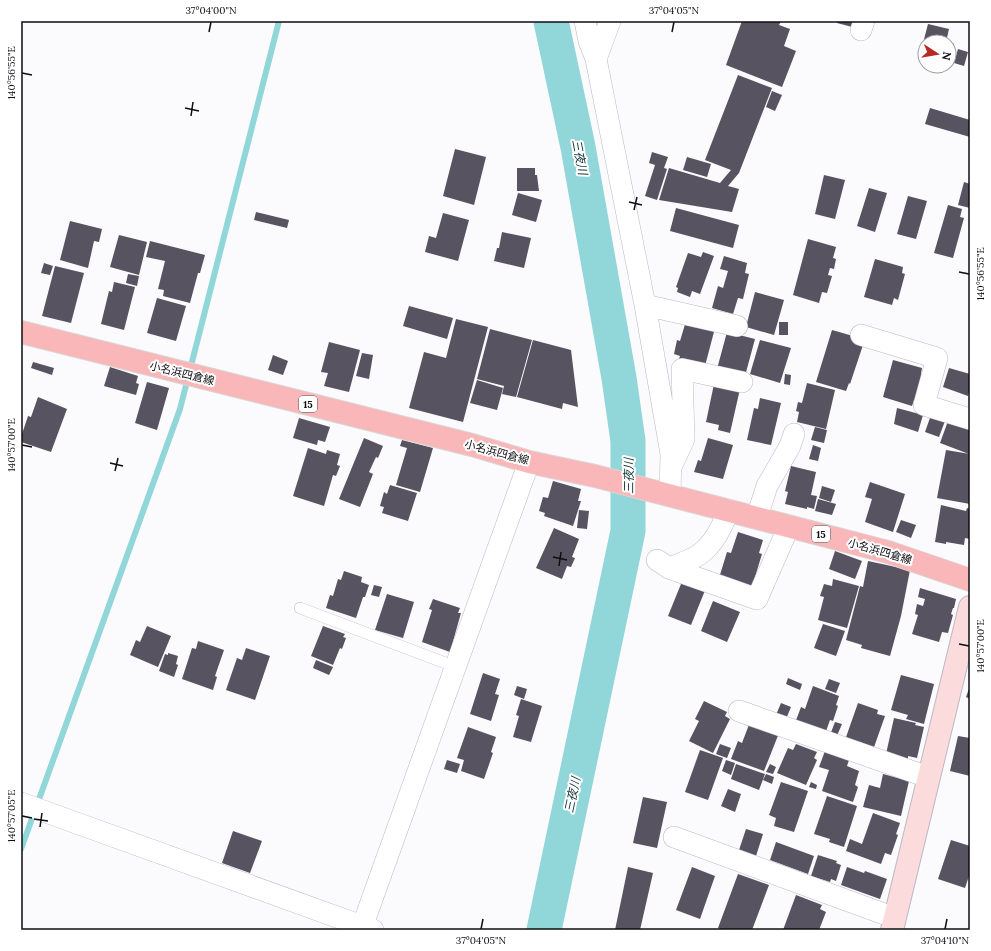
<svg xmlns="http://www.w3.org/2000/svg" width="991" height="951" viewBox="0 0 991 951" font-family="Lora,'Noto Sans JP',serif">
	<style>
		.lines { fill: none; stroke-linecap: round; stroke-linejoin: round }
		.stream { stroke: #91d6d9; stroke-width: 6 }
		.river { stroke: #91d6d9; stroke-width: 35 }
		.building { fill: #575360 }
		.lane-casing { stroke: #bcb8c6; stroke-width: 12 }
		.street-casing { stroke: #bcb8c6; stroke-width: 22 }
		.secondary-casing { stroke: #bcb8c6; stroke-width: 24 }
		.primary-casing { stroke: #d8d8d9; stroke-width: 24 }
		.lane { stroke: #fff; stroke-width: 11 }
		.street { stroke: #fff; stroke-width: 21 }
		.secondary { stroke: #fcdbdc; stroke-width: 22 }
		.primary { stroke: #fab7b9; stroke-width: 22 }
		.ticks { fill: none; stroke: #0e0d12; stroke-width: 1.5 }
		.labels { text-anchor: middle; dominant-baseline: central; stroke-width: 4; stroke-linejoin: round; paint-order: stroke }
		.shield { fill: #fff; stroke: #565659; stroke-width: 1 }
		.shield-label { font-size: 10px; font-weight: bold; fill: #0e0d12 }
		.street-label { font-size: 11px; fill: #0e0d12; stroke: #fff }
		.water-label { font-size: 12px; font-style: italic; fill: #103334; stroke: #fff }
		.neatline { fill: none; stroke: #0e0d12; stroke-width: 1.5 }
		.ticks-label { font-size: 10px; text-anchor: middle; fill: #0e0d12 }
	</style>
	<rect width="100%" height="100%" fill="#fbfafd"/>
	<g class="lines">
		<path class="stream" d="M21 849 180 409 279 21"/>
		<path class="river" d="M544 930 628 531V441L619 378 578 147 551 21"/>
	</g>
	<path class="building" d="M742 21H781L779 25 790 29 784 46 796 51 782 87 726 65Z
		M837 21H858L856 28 837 23Z
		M928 24 949 29 946 42H925V47H922Z
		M949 42 954 44 949 60Z
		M958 49 968 52 964 66 954 63Z
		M738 75 772 88 739 173 728 186 739 189 732 212 659 200 669 168 720 183 731 170 705 160Z
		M772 91 782 95 775 111 766 107Z
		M930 108 970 120V137L925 124Z
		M455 149 486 157 474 205 443 196Z
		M652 152 668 157 664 168 667 169 657 200 645 196 655 165 649 163Z
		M687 157 711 164 707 177 683 170Z
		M517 168H535V175H537L539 191H517Z
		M824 175 845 180 835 219 815 214Z
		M964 182 970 184V208L958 205Z
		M869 188 887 193 875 232 857 226Z
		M518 193 542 200 536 222 512 215Z
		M908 196 927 201 916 239 897 234Z
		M948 205 962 209 960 217 964 218 953 258 934 253Z
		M676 208 739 225 733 248 670 231Z
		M256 212 289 220 287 228 254 220Z
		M443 213 469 220 458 261 425 252 429 236 436 238Z
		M70 221 102 229 99 242 94 241 88 268 60 260Z
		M502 232 531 238 524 268 494 261 497 248H499Z
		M119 235 147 242 139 275 110 267Z
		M808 239 836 247 833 258 836 259 834 269 830 268 828 275 832 276 827 293 822 292 819 303 793 295Z
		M150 241 205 255 200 273H198L190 303 163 296 164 290 158 289 165 261 146 257Z
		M703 252 714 256 700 294 692 291 690 297 677 292 678 288 676 287 688 253 701 257Z
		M724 256 747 263 745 273 749 274 743 299 738 298 733 314 712 308 718 286 723 288 728 271 720 269Z
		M875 259 903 267 902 273 905 274 898 300 894 298 892 305 864 297Z
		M44 263 53 266 50 275 41 273Z
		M55 266 84 273 71 323 42 316Z
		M128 274 139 276 137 286 126 283Z
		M114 282 135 287 124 330 101 324 109 291 112 292Z
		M755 292 784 300 774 335 746 327Z
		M157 298 186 306 176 341 147 333Z
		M409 306 453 318 447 339 403 326Z
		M456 319 488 327 463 422 409 408 424 352 446 358Z
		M686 321 715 328 705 366 679 359 680 356 674 354 677 340 680 341Z
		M779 322H788V335H779Z
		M490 329 532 340 516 397 502 394 504 386 477 379Z
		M832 330 860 338 863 345 850 384 849 383 846 391 816 382Z
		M727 332 755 339 745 376 717 369Z
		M533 340 571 350 578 407 563 403 562 409 517 397Z
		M760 340 791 348 780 383 750 374Z
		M329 342 360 350 349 392 324 386 328 373 321 372Z
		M362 353 373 355 369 379 356 376Z
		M273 355 288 361 283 375 268 370Z
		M893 360 922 368 921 374 925 375 917 401 914 400 912 406 883 397Z
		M33 362 54 368 52 375 31 368Z
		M110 367 138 376 136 383 139 384 136 395 104 386Z
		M949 368 970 374V388L968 396 943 387Z
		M785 374 791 375 790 385 784 384Z
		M477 380 503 388 497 410 470 403Z
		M147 382 169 388 157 430 135 423Z
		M807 383 835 390 826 429 797 422 799 412 796 411 798 402 802 403Z
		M714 384 740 389 730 433 718 430 719 425 706 422Z
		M38 397 67 409 51 452 21 442V437L28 416 31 417Z
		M760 398 781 403 771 445 747 440 754 408 758 409Z
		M897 408 923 415 918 432 894 424Z
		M931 415 945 421 939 437 925 432Z
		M299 418 330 427 325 442 318 440 317 445 293 438Z
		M948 421 970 429 969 454 940 443Z
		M815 427 827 430 824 443 811 440Z
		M364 438 383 446 378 458 376 457 369 472 373 474 360 507 339 499Z
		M708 438 733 445 723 479 694 472 698 460 701 461Z
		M402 440 433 448 420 492 396 485 407 448 400 446Z
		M813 445 821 448 818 461 809 459Z
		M308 448 326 454 327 450 340 454 337 465 340 466 336 476 333 475 324 506 293 496Z
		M946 450 970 454V504L937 498Z
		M791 466 816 472 811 495 817 496 814 509 807 507V509L785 504 788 492 785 491Z
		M553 481 581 489 578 501H581L573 526 544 516 545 513 539 511 543 497 548 498Z
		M870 482 905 494 893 532 865 522 872 499 865 497Z
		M390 485 417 493 408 521 382 513 384 507 380 506 384 492 387 494Z
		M822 486 835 490 831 502 819 498Z
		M818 499 836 504 832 515 815 511Z
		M941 505 966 511 967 508 970 509V539L965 538 964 545 946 542V544L935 542Z
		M579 510 589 511 587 529 577 528Z
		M901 520 916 525 911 538 896 532Z
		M554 528 579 539 572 557 575 558 571 567 567 566 562 579 536 568Z
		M738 532 763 540 759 553 762 554 751 590 719 578 727 552 731 553Z
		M835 551 862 561 855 579 829 569Z
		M868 561 910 570 901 616 890 656 861 648 862 645 846 640 860 586 863 587Z
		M344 571 362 577 361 582 369 585 365 597H363L356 618 326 608 330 595 333 596 338 579 341 580Z
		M683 579 706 588 691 625 668 616Z
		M833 579 859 586 847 628 818 620 824 597 820 596 824 584 832 586Z
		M374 585 382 587 379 597 371 595Z
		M920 588 956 599 954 608H953L951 614 953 615 948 633 942 632 939 642 912 634 918 615 915 614 917 604 923 606 925 599 918 597Z
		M387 594 414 602 403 638 375 630Z
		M433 599 460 608 458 613H461L450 652 422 642 432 610 429 609Z
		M713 601 740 612 727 642 701 631Z
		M823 624 845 631 836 656 814 648Z
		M147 626 171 636 158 667 130 655 136 640 140 642Z
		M323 626 345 634 343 637 346 638 342 649 340 648 333 665 311 656Z
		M198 641 224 650 215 676 217 677 213 690 182 679 192 648 196 649Z
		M246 648 270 656 255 700 226 690 237 658 242 660Z
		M168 653 178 656 176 664 178 665 174 677 159 671 165 654 168 655Z
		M316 660 333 667 329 675 313 668Z
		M483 673 500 679 495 694 499 695 491 721 470 714Z
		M901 675 934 684 924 724 906 719 908 715 891 710Z
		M788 678 802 684 800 690 786 684Z
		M829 679 840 683 836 693 825 689Z
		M517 686 527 689 524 699 514 695Z
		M813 686 839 696 836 705 838 706 833 721 830 720 825 734 795 723 801 707 805 709Z
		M970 686V699L966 697Z
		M521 699 542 706 531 742 513 737 519 716 516 715Z
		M704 701 727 712 725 716 730 719 713 753 689 741 699 721 695 719Z
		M781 703 791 707 786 719 776 715Z
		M858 703 878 710 877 714 885 716 873 750 845 740Z
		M894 718 916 723 915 725 924 727 917 758 908 756V759L886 754Z
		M750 722 779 733 764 771 731 759 738 741 742 743Z
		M835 722 842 724 836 738 830 735Z
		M468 727 496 737 491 752 493 753 484 779 461 771 464 760 457 758Z
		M958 736 970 738V776L950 771Z
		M720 744 731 748 727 758 716 754Z
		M796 744 817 752 814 758 817 760 806 785 777 773 788 748 793 750Z
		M700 750 723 758 708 800 685 792Z
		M825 751 849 760 847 766 859 771 855 785 858 787 853 802 822 791 829 770 819 767Z
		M447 760 460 764 457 773 444 769Z
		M726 760 735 763 731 775 722 771Z
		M736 764 765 774 759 790 731 779Z
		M770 764 776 767 773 774 766 772Z
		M766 774 774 777 772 784 763 780Z
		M883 774 909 781 901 816 863 807 869 785 880 788Z
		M781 782 808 791 794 832 774 826 776 818 769 815Z
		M811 782 817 785 816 789 809 787Z
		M728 789 741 794 735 812 721 806Z
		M827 796 857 806 844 847 829 842 830 839 814 834Z
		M643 797 667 802 657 848 633 843Z
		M873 813 900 823 896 834 898 835 891 855 885 853 881 864 846 851 850 839 862 844Z
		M746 829 763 834 756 856 739 850Z
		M233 831 262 841 250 873 222 863Z
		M951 840 970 846V873L965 888 938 879Z
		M776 842 814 856 808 874 770 860Z
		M818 855 837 861 836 863 841 865 836 881 831 879 830 882 811 876Z
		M628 867 653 873 640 930H615Z
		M692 867 715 876 700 919 676 910Z
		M847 867 864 873 865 871 887 879 880 899 841 885Z
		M738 874 769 885 752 930H723L718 928Z
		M796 895 822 905 820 909 826 912 819 930H783Z"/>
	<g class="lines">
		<defs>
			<path id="lane" d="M300 608 456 667"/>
			<path id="street" d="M585 21 589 41 596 59
				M610 21 596 59 645 305 671 454 670 495
				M861 30 864 21
				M645 305 737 326
				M861 335 937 358 924 405 970 419
				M672 465 684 439 682 369 742 382
				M757 517 767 486 790 446 794 434
				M657 560 669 568 757 599 789 526
				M669 568C679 564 692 560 700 554 715 543 722 526 729 510
				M739 711 928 777
				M21 803 373 930
				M674 837 895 918
				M361 930 529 462"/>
			<path id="secondary" d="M892 930 970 607"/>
			<path id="primary" d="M21 332 472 445 529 462 595 476 888 552 970 580"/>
		</defs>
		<use href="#lane" class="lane-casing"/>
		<use href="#street" class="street-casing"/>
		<use href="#secondary" class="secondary-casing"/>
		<use href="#primary" class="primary-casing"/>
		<use href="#lane" class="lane"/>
		<use href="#street" class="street"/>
		<use href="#secondary" class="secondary"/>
		<use href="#primary" class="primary"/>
	</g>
	<path class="ticks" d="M209 32 211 22M672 32 674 22M22 73 32 75M185 108 199 111M191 116 193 102M629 202 642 205M634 210 637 197M959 272 969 274M22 445 32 447M110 463 123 466M115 471 118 458M553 557 567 560M559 566 561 552M959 644 969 646M22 816 32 818M34 819 48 821M40 827 42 813M481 929 483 919M945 929 947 919"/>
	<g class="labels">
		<g class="shield">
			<rect x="299" y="396" width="18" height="16" rx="3"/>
			<rect x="812" y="526" width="18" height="16" rx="3"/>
		</g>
		<g class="shield-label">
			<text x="308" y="404">15</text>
			<text x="821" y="534">15</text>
		</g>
		<g class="street-label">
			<text transform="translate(182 373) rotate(14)">小名浜四倉線</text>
			<text transform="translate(497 452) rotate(15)">小名浜四倉線</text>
			<text transform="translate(880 551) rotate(16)">小名浜四倉線</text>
		</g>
		<g class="water-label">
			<text transform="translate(580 157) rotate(79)">三夜川</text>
			<text transform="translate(628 476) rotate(-90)">三夜川</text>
			<text transform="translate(572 795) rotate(-78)">三夜川</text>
		</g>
	</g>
	<rect width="991" height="951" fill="none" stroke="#ffffff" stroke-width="44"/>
	<g transform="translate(937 54) rotate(102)"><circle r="19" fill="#ffffff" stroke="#9f9ea0"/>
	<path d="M0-3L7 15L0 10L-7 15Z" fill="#b72922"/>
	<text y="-6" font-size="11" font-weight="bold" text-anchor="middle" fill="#0e0d12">N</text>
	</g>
	<rect x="22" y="22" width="947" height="907" class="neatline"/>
	<g class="ticks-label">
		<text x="211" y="14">37°04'00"N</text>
		<text x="674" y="14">37°04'05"N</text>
		<text transform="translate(11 73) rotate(-90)" y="4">140°56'55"E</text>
		<text transform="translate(980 274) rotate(-90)" y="4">140°56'55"E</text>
		<text transform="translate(11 445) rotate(-90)" y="4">140°57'00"E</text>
		<text transform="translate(980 646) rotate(-90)" y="4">140°57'00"E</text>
		<text transform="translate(11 816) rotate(-90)" y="4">140°57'05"E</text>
		<text x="481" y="944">37°04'05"N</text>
		<text x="945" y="944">37°04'10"N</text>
	</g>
</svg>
